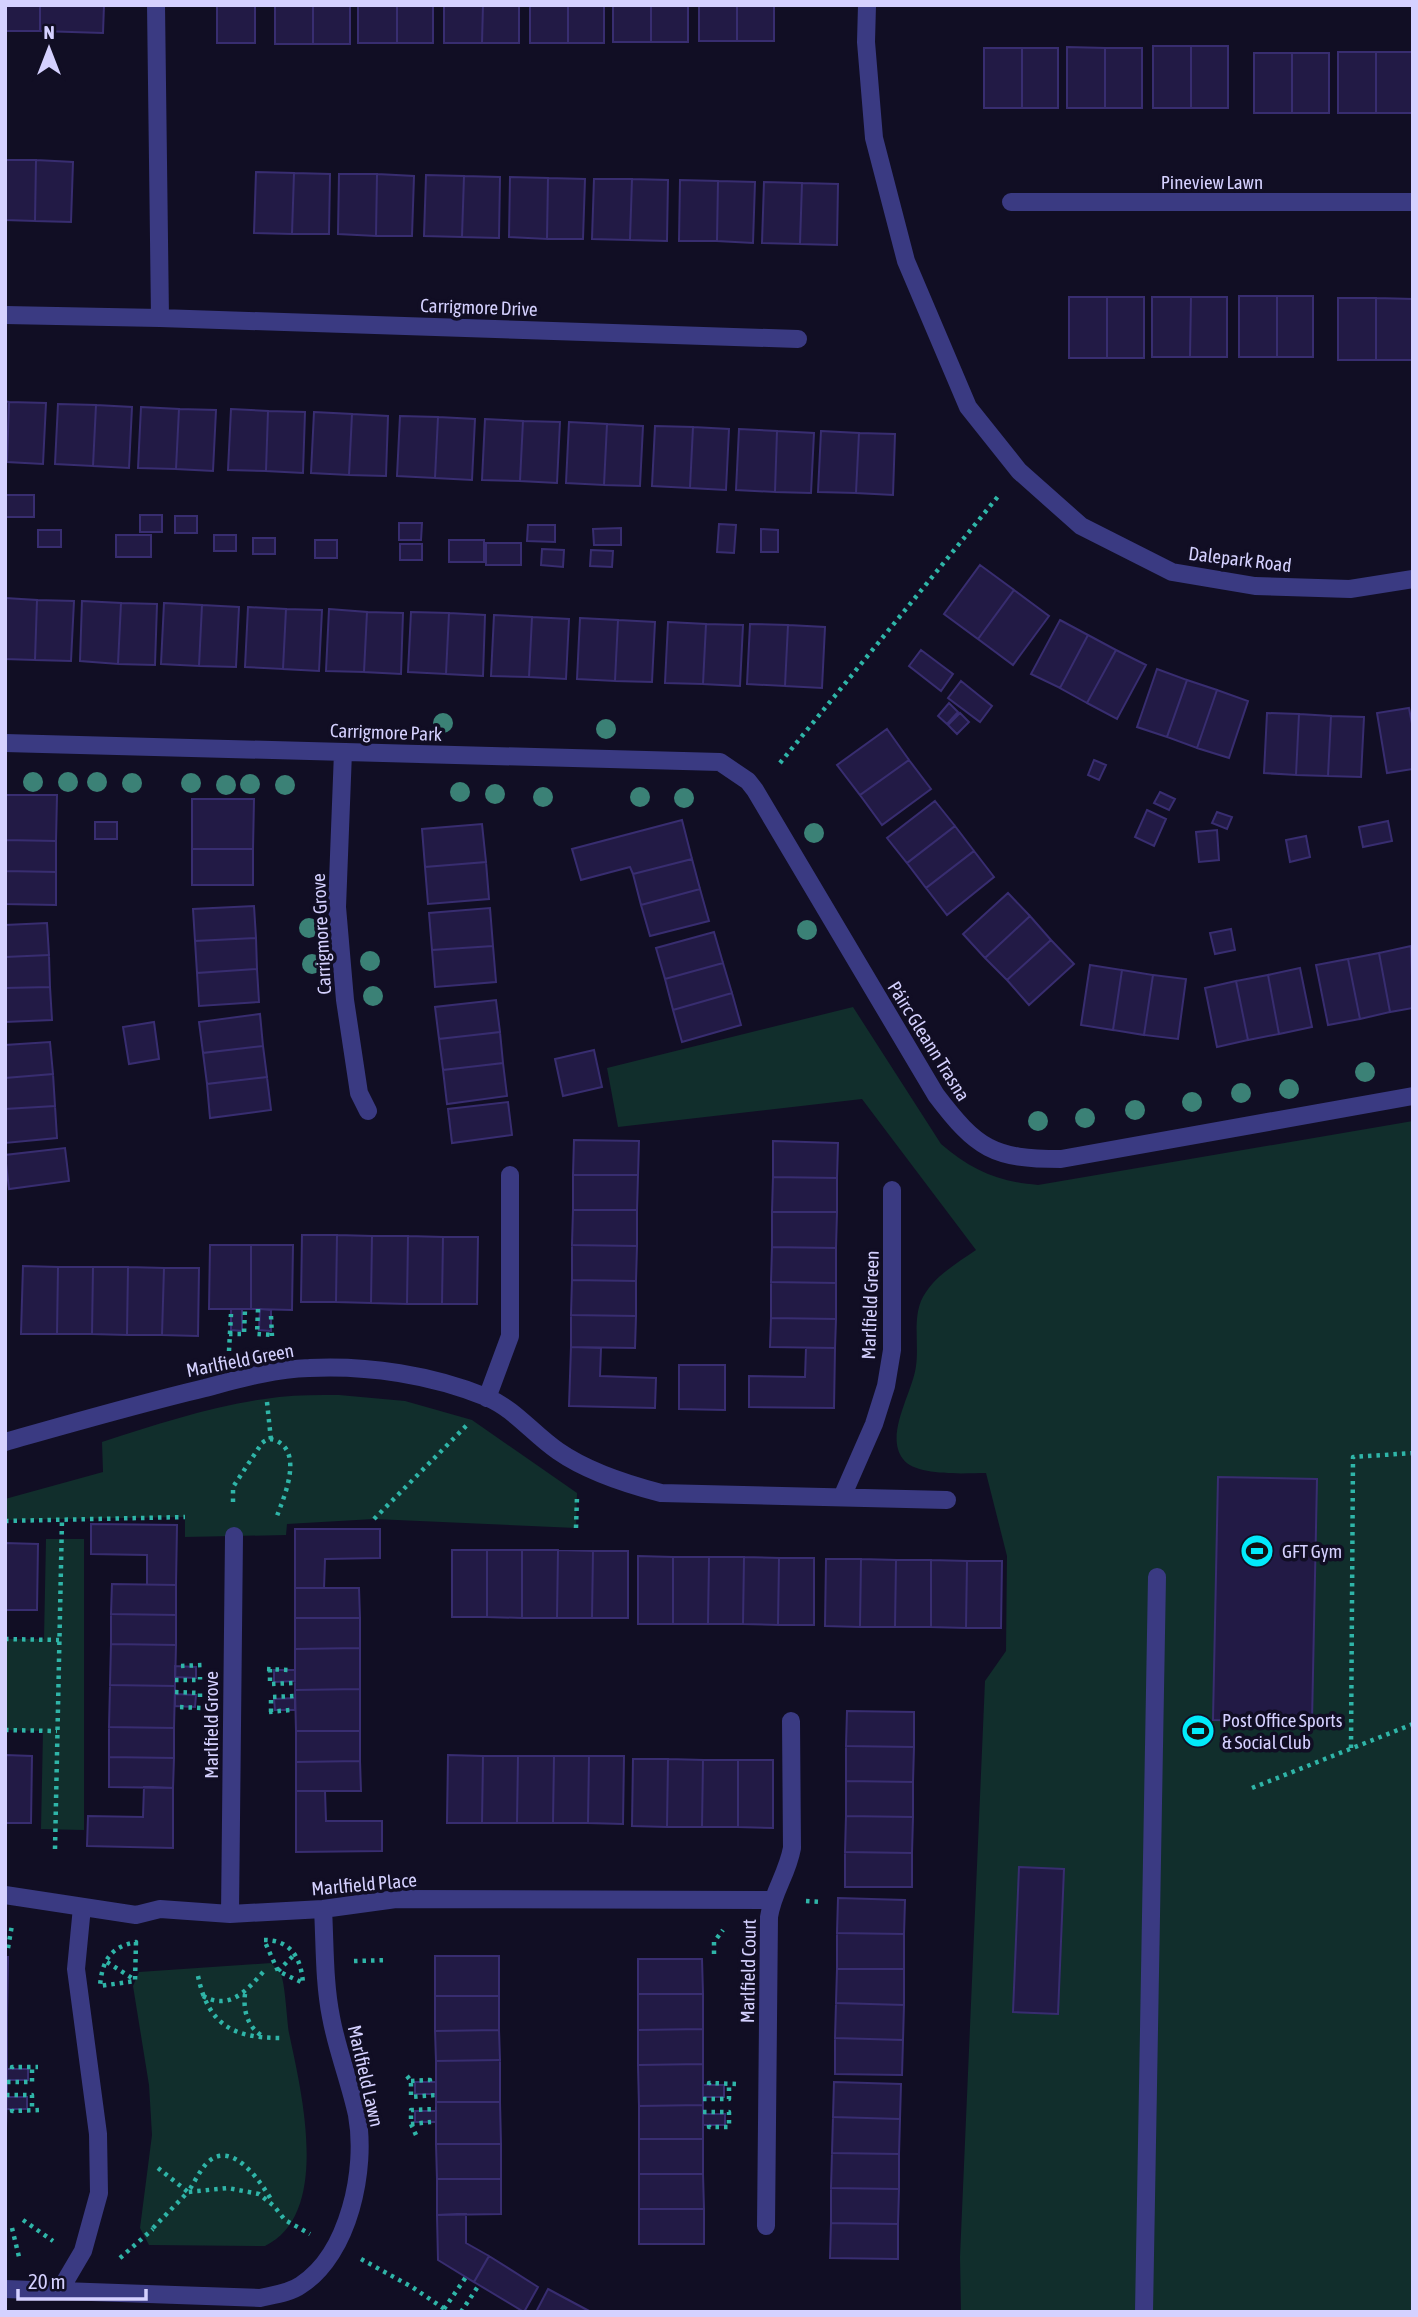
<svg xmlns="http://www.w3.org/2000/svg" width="1418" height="2317" viewBox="0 0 1418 2317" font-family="'Asap Condensed',sans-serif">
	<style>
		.green { fill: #112e2c }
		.building { fill: #221a45; stroke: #382d70; stroke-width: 2 }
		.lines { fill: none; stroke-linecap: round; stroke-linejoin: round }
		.path { stroke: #2fb5a8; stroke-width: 4.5; stroke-dasharray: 3.5 5; stroke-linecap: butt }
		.lane { stroke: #3a3a82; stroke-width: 18 }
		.street { stroke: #3a3a82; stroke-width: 18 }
		.tree { fill: #3b8176 }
		.labels { text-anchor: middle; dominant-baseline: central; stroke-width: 7; stroke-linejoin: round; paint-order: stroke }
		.street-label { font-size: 19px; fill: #d5d1ff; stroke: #110e24 }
		.poi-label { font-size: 19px; fill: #d5d1ff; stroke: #110e24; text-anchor: start }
	</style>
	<rect width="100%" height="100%" fill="#110e24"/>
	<path class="green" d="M853 1007 941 1144C971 1170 999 1182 1038 1185L1413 1121V2312H961L960 2257 985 1681 1006 1651 1007 1556 986 1473C966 1473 916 1477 903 1459 884 1435 913 1392 916 1366 919 1345 913 1321 921 1301 932 1277 956 1264 976 1250L862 1099 618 1127 607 1068Z
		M339 1395 405 1401 472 1420 577 1493 576 1528 374 1519 287 1524 286 1535 185 1537V1517L5 1520V1499L103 1472 102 1442C160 1423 219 1404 279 1397 299 1395 319 1395 339 1395Z
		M46 1539H84V1830L41 1829 43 1731 5 1730V1639H44Z
		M271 1963C275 1967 279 1971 281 1975 285 1983 287 2021 289 2033 301 2090 332 2214 265 2246L149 2245 140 2228 152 2135 149 2085 133 1986 139 1972Z"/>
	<path class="building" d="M5 5H40V31H5Z
		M40 5H104L103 33 40 31Z
		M217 5H255V43H217Z
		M275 5H313V44H275Z
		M313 5H350V44H313Z
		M358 5H397V43H358Z
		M397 5H433V43H397Z
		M444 5H483L482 43H444Z
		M483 5H519V43H482Z
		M530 5H568V43H530Z
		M568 5H604V43H568Z
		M613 5H651V42H613Z
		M651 5H688V42H651Z
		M699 5H737V41H699Z
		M737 5H774V41H737Z
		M1153 46H1191V108H1153Z
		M1191 46H1228V108H1191Z
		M1067 47 1105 48V108H1067Z
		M984 48H1022V108H984Z
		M1022 48H1058V108H1022Z
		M1105 48H1142V108H1105Z
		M1338 52H1376V113H1338Z
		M1376 52H1412V113H1376Z
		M1254 53H1292V113H1254Z
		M1292 53H1329V113H1292Z
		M5 160H36L35 221 5 220Z
		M36 160 73 162 71 222 35 221Z
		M256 172 294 173 292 234 254 233Z
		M294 173 330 174 329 234H292Z
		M339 174H377L376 236 338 234Z
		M377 174 414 176 412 236H376Z
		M426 175 464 176 462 237 424 236Z
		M464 176 500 177 499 238 462 237Z
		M510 177 548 178 547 239 509 237Z
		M548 178 585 179 583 239H547Z
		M594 179H632L630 240 592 239Z
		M632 179 668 180 667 241 630 240Z
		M680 180 718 181 717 241H679Z
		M718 181 755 182 753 243 717 241Z
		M764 182 802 183 800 244 762 243Z
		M802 183 838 184 837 245 800 244Z
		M1239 296H1277V357H1239Z
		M1277 296H1313V357H1277Z
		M1069 297H1107V358H1069Z
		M1107 297H1144V358H1107Z
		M1152 297H1191L1190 357H1152Z
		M1191 297H1227V357H1190Z
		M1338 298H1376V360H1338Z
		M1376 298 1413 299V360H1376Z
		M5 401 9 402 7 462H5Z
		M9 402 46 403 43 464 7 462Z
		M58 404 96 405 93 466 55 464Z
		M96 405 132 407 129 468 93 466Z
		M141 407 179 409 176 469 138 468Z
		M179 409 216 410 213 471 176 469Z
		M231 409 268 411 266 471 228 470Z
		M268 411 305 412 303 473 266 471Z
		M314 412 352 414 349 475 311 473Z
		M352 414 388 416 386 476 349 475Z
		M400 416 438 417 435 478 397 476Z
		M438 417 475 419 472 480 435 478Z
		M485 419 523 421 520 481 482 480Z
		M523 421 560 422 557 483 520 481Z
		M569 422 607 424 604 485 566 483Z
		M607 424 643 426 640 486 604 485Z
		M655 426 693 427 690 488 652 486Z
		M693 427 729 429 726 490 690 488Z
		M739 429 777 431 775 492 736 490Z
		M777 431 814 433 811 493 775 492Z
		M821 431 859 433 856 493 818 492Z
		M859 433 895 434 893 495 856 493Z
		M5 495H34V517H5Z
		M140 515H162V532H140Z
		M175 516H197V533H175Z
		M399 523H422L421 540H399Z
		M719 524 736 525 734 553 717 552Z
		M528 525H555V542L527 541Z
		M621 528V545H594L593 529Z
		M761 529 778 530V552H761Z
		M38 530H61V547H38Z
		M116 535H151V557H116Z
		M214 535H236V551H214Z
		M253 538H275V554H253Z
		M315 540H337V558H315Z
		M449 540H484V562H449Z
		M486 543H521V565H486Z
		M400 544H422V560H400Z
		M542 549 564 550 563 567 541 565Z
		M591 550 613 551 612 567 590 566Z
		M980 565 1014 590 978 639 944 614Z
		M1014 590 1049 616 1013 665 978 639Z
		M5 598 37 600 35 660 5 659Z
		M37 600 74 601 71 661 35 660Z
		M82 601 121 603 118 664 80 661Z
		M121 603 157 604 155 665 118 664Z
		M164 603 202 605 199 666 161 664Z
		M202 605 239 607 236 667 199 666Z
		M248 607 286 609 283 669 245 667Z
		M286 609 322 610 319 671 283 669Z
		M329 609 367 612 364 672 326 671Z
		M367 612 403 613 401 674 364 672Z
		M411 612 449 613 446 674 408 672Z
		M449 613 485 615 483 676 446 674Z
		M494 615 532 617 529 677 491 676Z
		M532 617 569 619 566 679 529 677Z
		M580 618 618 620 615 681 577 679Z
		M618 620 655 622 652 682 615 681Z
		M1060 620 1088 635 1060 688 1031 674Z
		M668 622 706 624 703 684 665 683Z
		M706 624 743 625 740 686 703 684Z
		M750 624 788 625 785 686 747 684Z
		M788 625 825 627 822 688 785 686Z
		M1088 635 1116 650 1087 703 1060 688Z
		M921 650 953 674 941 691 909 666Z
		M1116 650 1146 665 1117 719 1087 703Z
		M1157 669 1187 680 1167 737 1137 727Z
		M1187 680 1217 690 1197 748 1167 737Z
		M961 681 992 706 980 722 948 698Z
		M1217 690 1248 701 1229 758 1197 748Z
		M949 703 958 712 947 724 938 716Z
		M1409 708 1413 729V769L1387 773 1377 713Z
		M960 713 969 722 957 734 948 725Z
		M1267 713 1299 714 1296 775 1264 773Z
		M1299 714 1331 716 1328 776 1296 775Z
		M1331 716 1364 717 1361 777 1328 776Z
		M887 729 909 760 860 795 837 765Z
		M909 760 931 789 882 825 860 795Z
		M1094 760 1106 765 1099 780 1088 775Z
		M1160 792 1175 799 1169 810 1154 803Z
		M5 795H57L56 841 5 840Z
		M192 799H254L253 849H192Z
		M935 801 955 826 907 863 887 838Z
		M1147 810 1166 819 1154 846 1135 837Z
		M1217 812 1232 817 1227 829 1212 823Z
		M682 820 692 859 633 874 630 867 581 880 572 849Z
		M1388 821 1392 841 1363 847 1359 827Z
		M95 822H117V839H95Z
		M482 824 486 862 425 867 422 829Z
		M955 826 974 851 926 888 907 863Z
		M1217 830 1219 860 1199 862 1196 832Z
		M1306 836 1310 857 1290 862 1286 840Z
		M5 840 56 841V872L5 871Z
		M192 849H253V885H192Z
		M974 851 994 877 947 915 926 888Z
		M692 859 700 889 641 905 633 874Z
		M486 862 489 899 428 904 425 867Z
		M5 871 56 872V905L5 904Z
		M700 889 709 921 650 936 641 905Z
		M1008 893 1030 916 985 958 963 934Z
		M254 906 256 938 195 941 193 909Z
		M490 908 493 946 432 950 429 913Z
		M1030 916 1051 940 1007 980 985 958Z
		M47 923 49 955 5 957V925Z
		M1231 929 1235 950 1215 954 1210 933Z
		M714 932 723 963 665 979 656 948Z
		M256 938 257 969 197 973 195 941Z
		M1051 940 1074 964 1029 1005 1007 980Z
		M493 946 496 982 435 987 432 950Z
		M1411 946 1413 1008 1390 1012 1379 953Z
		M1379 953 1390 1012 1360 1019 1348 959Z
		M49 955 50 987 5 988V957Z
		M1348 959 1360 1019 1328 1025 1316 965Z
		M723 963 732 993 673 1010 665 979Z
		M1090 965 1122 970 1113 1030 1081 1025Z
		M1300 968 1312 1027 1279 1034 1268 975Z
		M257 969 259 1002 199 1006 197 973Z
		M1122 970 1153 975 1144 1035 1113 1030Z
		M1153 975 1186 979 1178 1039 1144 1035Z
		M1268 975 1279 1034 1248 1040 1236 981Z
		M1236 981 1248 1040 1217 1047 1205 988Z
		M50 987 52 1020 5 1022V988Z
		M732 993 741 1025 682 1042 673 1010Z
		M496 1000 500 1032 439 1039 435 1007Z
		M260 1014 263 1046 203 1053 199 1022Z
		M154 1022 159 1059 129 1064 123 1027Z
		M500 1032 503 1063 443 1070 439 1039Z
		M50 1042 53 1074 5 1078V1045Z
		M263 1046 267 1077 207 1084 203 1053Z
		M594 1050 602 1087 563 1096 555 1059Z
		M503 1063 507 1096 447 1104 443 1070Z
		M53 1074 55 1106 5 1109V1078Z
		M267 1077 271 1110 210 1118 207 1084Z
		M508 1102 512 1135 452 1143 448 1109Z
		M55 1106 57 1138 5 1143V1109Z
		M574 1140 639 1141 638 1175H573Z
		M773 1141 838 1143 837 1178 773 1177Z
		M65 1148 69 1181 9 1189 5 1155Z
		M573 1175H638L637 1210H573Z
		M773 1177 837 1178V1212H772Z
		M573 1210H637V1246L572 1245Z
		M772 1212H837L836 1248 772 1247Z
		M302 1235H337L336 1302H301Z
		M337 1235 372 1236 371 1303 336 1302Z
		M372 1236H408L407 1304 371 1303Z
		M408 1236 443 1237 442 1304H407Z
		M443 1237H478L477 1304H442Z
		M210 1245H251V1309H209Z
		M251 1245H293L292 1310 251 1309Z
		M572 1245 637 1246 636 1281 572 1280Z
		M772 1247 836 1248V1283L771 1282Z
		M23 1266 58 1267 57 1334H21Z
		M58 1267H93L92 1334H57Z
		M93 1267H128L127 1335 92 1334Z
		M128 1267 164 1268 162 1335H127Z
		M164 1268H199L198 1336 162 1335Z
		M572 1280 636 1281V1316L571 1315Z
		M771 1282 836 1283V1319L771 1318Z
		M231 1309H242V1331L231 1330Z
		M260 1309 271 1310V1331L259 1330Z
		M571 1315 636 1316 635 1348 571 1347Z
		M771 1318 836 1319 835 1348 770 1347Z
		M571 1347 601 1348 600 1376 656 1378 655 1408 569 1406Z
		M806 1348H835L834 1408 749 1407V1376L805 1377Z
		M679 1365H725V1410L679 1409Z
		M1218 1477 1317 1479 1312 1722 1213 1720Z
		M91 1524 177 1525 176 1585H147V1555L91 1554Z
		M295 1529H380V1558L325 1559 324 1588H295Z
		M5 1543 38 1544 37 1610H5Z
		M452 1550H487V1617H452Z
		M487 1550H522V1618L487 1617Z
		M522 1550H558L557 1618H522Z
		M558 1550 593 1551 592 1618H557Z
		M593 1551H628V1618H592Z
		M638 1556 673 1557V1624H638Z
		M673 1557H709L708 1624H673Z
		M709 1557H744L743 1624H708Z
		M744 1557 779 1558 778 1625 743 1624Z
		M779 1558H814V1625H778Z
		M826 1559H861L860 1627 825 1626Z
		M861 1559 896 1560 895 1627H860Z
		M896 1560H931V1627H895Z
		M931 1560 967 1561 966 1628 931 1627Z
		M967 1561H1002L1001 1628H966Z
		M112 1584 176 1585V1615L111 1614Z
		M295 1588H359L360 1618H295Z
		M111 1614 176 1615V1645L111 1644Z
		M295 1618H360V1648L295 1649Z
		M111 1644 176 1645 175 1686 110 1685Z
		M360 1648V1689L295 1690V1649Z
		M175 1666 196 1667V1678L175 1677Z
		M274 1670H295V1681L274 1682Z
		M110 1685 175 1686 174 1728 109 1727Z
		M360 1689V1731H296L295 1690Z
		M175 1694 196 1695 195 1707 175 1706Z
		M295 1698V1710H275L274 1699Z
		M847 1711 914 1712V1747L846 1746Z
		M109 1727 174 1728V1758L109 1757Z
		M296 1731H360V1761L296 1762Z
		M846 1746 914 1747 913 1782 846 1781Z
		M5 1755 32 1756 31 1823H5Z
		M448 1755 483 1756 482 1823H447Z
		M483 1756H518L517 1823H482Z
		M518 1756H554L553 1823H517Z
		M554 1756H589L588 1823H553Z
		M589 1756H624L623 1824 588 1823Z
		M109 1757 174 1758 173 1788 109 1787Z
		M633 1759H668L667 1827 632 1826Z
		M668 1759 703 1760 702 1827H667Z
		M703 1760H738V1827H702Z
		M738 1760H773V1828L738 1827Z
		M360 1761 361 1791H296V1762Z
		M846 1781 913 1782V1817L846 1816Z
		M144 1787 173 1788V1848L87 1846 88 1816 143 1817Z
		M296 1791H325L326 1821H382V1851L296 1852Z
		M846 1816 913 1817 912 1853 845 1852Z
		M845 1852 912 1853V1887H845Z
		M1019 1867 1064 1869 1058 2014 1013 2012Z
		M838 1898 905 1900 904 1934 837 1933Z
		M837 1933 904 1934V1969H837Z
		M435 1956H499V1996H435Z
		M5 1957H8L7 2017H5Z
		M638 1959H702L703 1994H638Z
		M837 1969H904V2005L836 2003Z
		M638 1994H703V2029L638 2030Z
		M435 1996H499V2030L435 2031Z
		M836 2003 904 2005 903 2040 835 2038Z
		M5 2017H7V2047H5Z
		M703 2029V2064L638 2065V2030Z
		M499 2030 500 2060 436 2061 435 2031Z
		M835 2038 903 2040 902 2075 835 2074Z
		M5 2047H7V2089H5Z
		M500 2060V2102H436V2061Z
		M703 2064V2105L639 2106 638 2065Z
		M7 2069H28V2080H7Z
		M415 2082H436V2094H415Z
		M834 2082 901 2084 900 2119 833 2117Z
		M703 2085H724V2097H703Z
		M5 2089H7L6 2129H5Z
		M6 2097H27V2109H6Z
		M436 2102H500L501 2144H436Z
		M703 2105V2139H639V2106Z
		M415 2111H436V2122H415Z
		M703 2114H725V2125H703Z
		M833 2117 900 2119 899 2154 832 2153Z
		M639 2139H703V2174H639Z
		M436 2144H501V2179H437Z
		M832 2153 899 2154V2189L831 2188Z
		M639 2174H703L704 2209H639Z
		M437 2179H501V2214L437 2215Z
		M831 2188 899 2189 898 2224 831 2223Z
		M639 2209H704V2244H639Z
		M466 2214V2243L489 2256 474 2282 438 2260 437 2215Z
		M831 2223 898 2224V2259L830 2258Z
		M489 2256 538 2287 524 2312 474 2282Z
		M548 2289 591 2312H536Z"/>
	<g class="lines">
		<path class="path" d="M780 763 1000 494
			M258 1309 257 1334 272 1335
			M271 1316 272 1336
			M229 1334H244L245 1309
			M229 1351 231 1314
			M267 1402 271 1440
			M233 1502V1487L262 1443C267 1439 271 1438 277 1441 303 1454 284 1497 277 1516
			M374 1519 469 1423
			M5 1521 185 1517
			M576 1528 577 1497
			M5 1639 59 1640
			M181 1666 203 1665
			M267 1669 289 1670
			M270 1669V1684L295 1683
			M175 1680H200V1677
			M175 1692 200 1693V1697
			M180 1707 202 1708
			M269 1712 290 1710
			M271 1712V1697L295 1696
			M5 1730 57 1731
			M1351 1748 1353 1457 1413 1453
			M1252 1788 1413 1724
			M55 1849 62 1519
			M806 1901 822 1902
			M264 1940C291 1940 301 1958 303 1983L278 1971Z
			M136 1942 135 1981 100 1986C102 1961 110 1947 136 1942Z
			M8 1948 12 1925
			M714 1954V1942L723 1930
			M354 1961 388 1960
			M107 1962 135 1980
			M278 1971 295 1954
			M198 1976C208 2024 232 2038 280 2038
			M245 1994C243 2009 247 2026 261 2035
			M203 1996C230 2011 247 1990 264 1971
			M12 2069V2067H38
			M407 2076 411 2081V2097L436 2095
			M411 2081 430 2080V2082
			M7 2082H32V2067
			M709 2085V2083L738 2084
			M6 2095H32V2110
			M703 2099H729V2084
			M12 2109V2111L41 2110
			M703 2112H729V2127
			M411 2124 431 2122
			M709 2125V2127H729
			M416 2135 411 2124V2110L436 2109
			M158 2168 188 2192C194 2183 199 2172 206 2164 231 2137 261 2182 272 2201
			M23 2220 53 2241
			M12 2228 20 2261
			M153 2228 188 2192 228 2188 259 2194 274 2206 285 2220 310 2234
			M120 2258 153 2229
			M361 2259 412 2287 449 2312
			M444 2309 466 2277
			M461 2312 479 2285"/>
		<path class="lane" d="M1144 2312 1157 1577"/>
		<path class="street" d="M156 5 160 318
			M867 5 866 42 874 138 906 261 968 407 1019 471 1081 526 1172 572 1255 586 1350 589 1413 579
			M1011 202H1413
			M5 315 160 318 798 339
			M5 743 720 762 748 781 755 790 936 1095C977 1149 993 1159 1061 1159L1413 1096
			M343 752 337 907 345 1000 359 1093 368 1111
			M487 1398 510 1336V1175
			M5 1442C72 1423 138 1404 205 1388 239 1379 274 1369 309 1368 368 1365 432 1375 486 1397 515 1409 533 1434 558 1451 588 1472 626 1484 661 1493L947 1500
			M842 1497 874 1424 886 1386 892 1350V1190
			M5 1895 136 1915 160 1909 230 1914 323 1909 396 1899 772 1900
			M230 1914 234 1536
			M766 2226 769 1917C773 1891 787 1875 792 1848L791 1721
			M5 2289 260 2298C273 2295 290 2293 301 2285 349 2254 367 2169 357 2115 350 2082 337 2050 331 2017 324 1982 325 1945 323 1909
			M60 2290 83 2251 99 2193 98 2134 76 1969 82 1907"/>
	</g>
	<g class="tree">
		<circle cx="443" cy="723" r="10"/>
		<circle cx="606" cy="729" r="10"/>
		<circle cx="33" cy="782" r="10"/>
		<circle cx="68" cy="782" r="10"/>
		<circle cx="97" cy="782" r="10"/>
		<circle cx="132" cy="783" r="10"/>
		<circle cx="191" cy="783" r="10"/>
		<circle cx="250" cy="784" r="10"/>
		<circle cx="226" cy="785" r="10"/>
		<circle cx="285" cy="785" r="10"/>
		<circle cx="460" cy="792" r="10"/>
		<circle cx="495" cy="794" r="10"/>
		<circle cx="543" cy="797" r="10"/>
		<circle cx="640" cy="797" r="10"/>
		<circle cx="684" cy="798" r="10"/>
		<circle cx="814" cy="833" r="10"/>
		<circle cx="309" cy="928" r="10"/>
		<circle cx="807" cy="930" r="10"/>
		<circle cx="370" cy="961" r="10"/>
		<circle cx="312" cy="964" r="10"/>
		<circle cx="373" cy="996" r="10"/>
		<circle cx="1365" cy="1072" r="10"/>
		<circle cx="1289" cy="1089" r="10"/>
		<circle cx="1241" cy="1093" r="10"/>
		<circle cx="1192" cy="1102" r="10"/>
		<circle cx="1135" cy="1110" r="10"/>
		<circle cx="1085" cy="1118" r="10"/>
		<circle cx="1038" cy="1121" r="10"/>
	</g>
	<defs>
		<symbol id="stadium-disc" viewBox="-11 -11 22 22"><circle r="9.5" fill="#02eafa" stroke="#110e24"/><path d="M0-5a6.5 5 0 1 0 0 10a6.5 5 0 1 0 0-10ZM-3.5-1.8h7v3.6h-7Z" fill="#111"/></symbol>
	</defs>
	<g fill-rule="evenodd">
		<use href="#stadium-disc" x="1238" y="1532" width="38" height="38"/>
		<use href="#stadium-disc" x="1179" y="1712" width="38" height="38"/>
	</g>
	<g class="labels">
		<g class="street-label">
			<text x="1212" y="182">Pineview Lawn</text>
			<text transform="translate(479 307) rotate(2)">Carrigmore Drive</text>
			<text transform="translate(1240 559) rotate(7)">Dalepark Road</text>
			<text transform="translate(386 732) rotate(2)">Carrigmore Park</text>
			<text transform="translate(321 934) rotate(-93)">Carrigmore Grove</text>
			<text transform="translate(929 1041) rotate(58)">Páirc Gleann Trasna</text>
			<text transform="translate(870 1305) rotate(-88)">Marlfield Green</text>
			<text transform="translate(240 1360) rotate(-11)">Marlfield Green</text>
			<text transform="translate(211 1725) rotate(-90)">Marlfield Grove</text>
			<text transform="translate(364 1884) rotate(-5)">Marlfield Place</text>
			<text transform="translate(748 1971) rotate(-89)">Marlfield Court</text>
			<text transform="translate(366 2076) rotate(77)">Marlfield Lawn</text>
		</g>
		<g class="poi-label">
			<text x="1282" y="1551">GFT Gym</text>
			<text x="1222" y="1720">Post Office Sports<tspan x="1222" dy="22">&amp; Social Club</tspan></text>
		</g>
	</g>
	<rect width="1418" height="2317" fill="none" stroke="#d5d1ff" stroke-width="14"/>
	<g transform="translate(49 49)" stroke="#110e24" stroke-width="5" paint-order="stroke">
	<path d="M0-5L12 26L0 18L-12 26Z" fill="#d5d1ff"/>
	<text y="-10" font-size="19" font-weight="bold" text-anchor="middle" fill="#d5d1ff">N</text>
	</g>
	<path d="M18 2289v10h128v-10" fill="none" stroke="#d5d1ff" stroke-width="3.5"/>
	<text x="28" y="2289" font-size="21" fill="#d5d1ff" stroke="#110e24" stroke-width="5" paint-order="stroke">20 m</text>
</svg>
